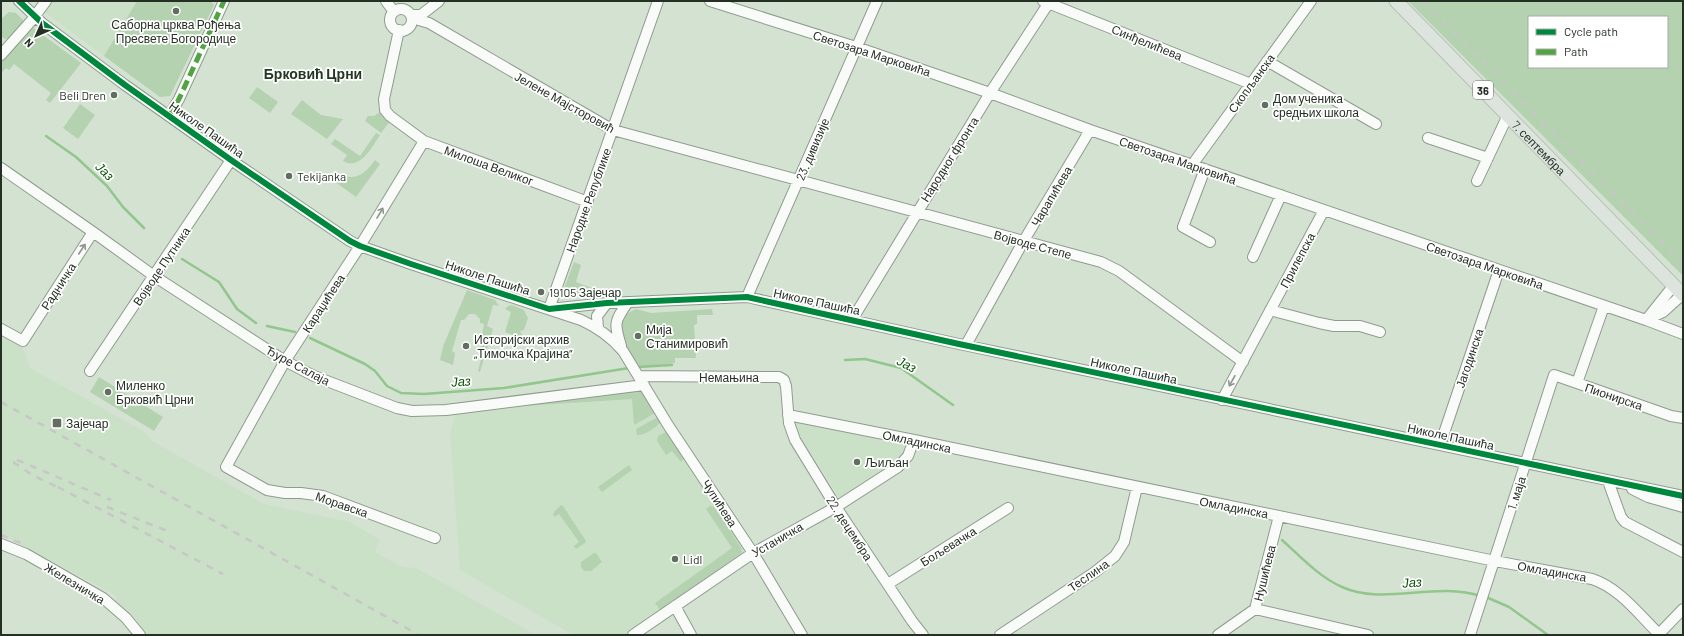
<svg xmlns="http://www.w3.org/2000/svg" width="1684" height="636" viewBox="0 0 1684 636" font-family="Barlow,sans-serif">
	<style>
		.built { fill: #cae1c7 }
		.green { fill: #b4d1b0; fill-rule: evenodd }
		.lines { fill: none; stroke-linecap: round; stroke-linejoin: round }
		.stream { stroke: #92c68d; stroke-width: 2.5 }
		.minor-casing { stroke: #909b8f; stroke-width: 12 }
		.major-casing { stroke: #b8c0b7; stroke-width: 15 }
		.minor { stroke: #f9fbf8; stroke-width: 10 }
		.major { stroke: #dde4dd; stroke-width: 13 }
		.rail { stroke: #c5c8c4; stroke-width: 2.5; stroke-dasharray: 7 7; stroke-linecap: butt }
		.quiet { stroke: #50a442; stroke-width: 5; stroke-dasharray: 10 5; stroke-linecap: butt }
		.cycleway-casing { stroke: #fff; stroke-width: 8 }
		.cycleway { stroke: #00873e; stroke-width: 6 }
		.oneway { stroke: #8f968e }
		.poi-dot { fill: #626e61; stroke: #fff; stroke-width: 1.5 }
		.labels { text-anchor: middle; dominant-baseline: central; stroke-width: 3.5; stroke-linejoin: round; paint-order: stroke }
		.shield { fill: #fff; stroke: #666e66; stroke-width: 1 }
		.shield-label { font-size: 11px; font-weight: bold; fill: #253024 }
		.poi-label { font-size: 12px; fill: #253024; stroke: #fff; text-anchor: start }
		.street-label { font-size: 12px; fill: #253024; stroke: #fff }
		.water-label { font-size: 13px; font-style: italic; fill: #0a5306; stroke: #fff }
		.quarter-label { font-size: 14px; font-weight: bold; fill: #233821; stroke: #fff }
	</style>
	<rect width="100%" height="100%" fill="#d4e2d2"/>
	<path class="built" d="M50 1H137L104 56 43 11Z
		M1 332 21 343 30 368 145 432 152 441 264 504 350 522 380 540 375 552 402 567 416 568 536 635H145L115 601 117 596 1 534Z
		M642 390 748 556 631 635H573L460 570 450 433 456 413Z
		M797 422 908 443 905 454 901 460 840 499 796 429 795 425Z"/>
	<path class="green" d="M137 1H211L214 5 170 96 160 97 104 56Z
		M1408 1H1683V276ZM1529 17H1667V67H1529Z
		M9 12 16 13 24 21 9 38 5 39 1 36V19Z
		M32 27 81 63 50 103 46 100 51 93 14 64 9 70 6 68 1 73V62Z
		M257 87 278 102 270 113 249 98Z
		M302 100 321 115 343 119 327 139 291 114Z
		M80 104 95 115 78 139 63 128Z
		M383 110 391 120 381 133 365 121 368 116H374Z
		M376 133 380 135C372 147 360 171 343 161L347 155 331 144 335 139 360 156Z
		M375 160 380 164 356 197 331 179 336 172C354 183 364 175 375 160Z
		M574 262 581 265 576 282 600 291 574 297 571 296 575 293 572 288 567 292 565 286Z
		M467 290 495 300 499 306 493 305 487 326 493 329 480 372 478 371 481 359 478 357 484 324 480 323V319L475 314H469L464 320H461L452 351 455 353 453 365 440 360 444 344Z
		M512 305 524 310 528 318 524 330 520 331 522 335 521 338 505 332 511 312 505 309 508 306Z
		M636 309 651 313 712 309 713 315H697V324L694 325 696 358H675V363L642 368 635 365 622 339 621 325 628 313Z
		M99 377 163 417 154 431 90 392Z
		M642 390 655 413 634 425 632 399 523 406V403Z
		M658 417 660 423C653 429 646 435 637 435L636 429Z
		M666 432 683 455 684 458 681 462 672 451 666 455 657 441 658 436Z
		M629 465 632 470 602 492 598 487Z
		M561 505 563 506 586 541 585 543 576 549 574 546 579 542 559 514 555 517 553 515 554 512Z
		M710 506 715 507 741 548 742 552 739 555 660 610 655 603 732 548 706 509Z
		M594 553H596L602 562 591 571H584L581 567V562Z"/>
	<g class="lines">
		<path class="stream" d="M46 136 76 157 107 186 123 207 144 228
			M182 259 219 282 237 309 256 323
			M267 326 295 332
			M310 338 365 364 375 371 387 386 401 393 424 394 504 388 629 368
			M845 360 865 359 901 368 953 405
			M637 367 672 365
			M1282 540C1300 556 1319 577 1342 587 1384 606 1435 581 1481 596
			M1486 597 1509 607 1548 635"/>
		<defs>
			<path id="minor" d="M19 1 42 23 125 85 231 160 350 241 360 246 411 264 581 320C599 328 611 337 623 351L668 425 753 553 802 635
				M386 1 394 12
				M710 1 856 47 990 93 1090 130 1646 320 1683 334
				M1043 1 1251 84
				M390 20a11 11 0 1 1 22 0a11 11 0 1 1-22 0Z
				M412 15H421L439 1
				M412 18 429 23 613 130 1101 262 1119 271 1243 362
				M399 30 384 99 385 110 390 116 424 141 588 202
				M1 55 32 20 46 1
				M1267 61 1376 124
				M169 116 179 99 224 1
				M1428 138 1488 158
				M424 141 360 246 285 361 226 467 267 490 285 493H301L323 496 435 538
				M1192 165 1311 1
				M1 168 93 232 154 276 285 361 314 376 397 408 412 411 446 410 644 385
				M1205 169 1183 227 1210 242
				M1477 181 1508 115
				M1253 257 1281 195
				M747 297 877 1
				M1604 306 1577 383 1671 416 1683 418
				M549 309 607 303 747 297 959 344 1683 496
				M549 309 658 1
				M1270 310 1319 323 1334 326H1360L1380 332
				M852 320 990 93 1050 1
				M1646 320 1663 312 1683 294
				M1646 320 1674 285
				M598 328 597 316 607 303
				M1 329 23 341 93 232
				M966 345 1023 242 1090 130
				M621 346C614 323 614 322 628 302
				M90 371 231 160
				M639 376 779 377 784 380 786 386 789 423 795 440 836 507 912 621 923 635
				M1222 400 1324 210
				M788 415 914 440 1495 561 1592 579C1620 588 1640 616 1660 635
				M1440 445 1499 270
				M1608 481 1621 517 1625 522 1683 552
				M1632 489 1648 497 1683 507
				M1 544 26 554 103 598 126 618 140 635
				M888 584 1008 508
				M675 606 691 635
				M1255 609 1368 635
				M633 635 753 553 836 507 898 467 908 456 914 440
				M1000 635 1095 572 1115 556 1124 542 1137 487
				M1218 635 1255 609 1279 516
				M1470 635 1554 375 1577 383
				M1658 635 1683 609"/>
			<g id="major">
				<path id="s1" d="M1396 1 1683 295"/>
			</g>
		</defs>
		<use href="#minor" class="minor-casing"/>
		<use href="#major" class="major-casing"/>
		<use href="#minor" class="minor"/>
		<use href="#major" class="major"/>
		<path class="rail" d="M1423 1 1683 264
			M1 402 419 635
			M17 460 111 500
			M13 462 34 476 62 489
			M58 487 223 574
			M107 507 170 532
			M1 535 23 544"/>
		<path class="quiet" d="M169 116 179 99 224 1"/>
		<defs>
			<path id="cycleway" d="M19 1 42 23 125 85 231 160 350 241 360 246 411 264 549 309 607 303 747 297 959 344 1683 496"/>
		</defs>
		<use href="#cycleway" class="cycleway-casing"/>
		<use href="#cycleway" class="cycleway"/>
	</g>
	<defs><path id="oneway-shaft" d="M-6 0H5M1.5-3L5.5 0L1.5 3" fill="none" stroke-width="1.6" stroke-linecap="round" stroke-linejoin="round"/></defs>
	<g class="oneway">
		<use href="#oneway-shaft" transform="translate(380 213) rotate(-59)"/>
		<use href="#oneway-shaft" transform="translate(82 249) rotate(-57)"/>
		<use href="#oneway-shaft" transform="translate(1232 381) rotate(119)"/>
	</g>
	<g class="poi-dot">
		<circle cx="176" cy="11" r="4"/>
		<circle cx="114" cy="95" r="4"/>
		<circle cx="1265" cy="105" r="4"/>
		<circle cx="289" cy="176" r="4"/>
		<circle cx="541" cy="292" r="4"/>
		<circle cx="638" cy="336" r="4"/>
		<circle cx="466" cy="346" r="4"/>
		<circle cx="108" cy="392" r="4"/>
		<rect x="52" y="418" width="10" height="10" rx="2"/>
		<circle cx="857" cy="462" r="4"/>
		<circle cx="675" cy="559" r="4"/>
	</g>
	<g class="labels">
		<rect class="shield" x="1473" y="81" width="20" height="18" rx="3"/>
		<g class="shield-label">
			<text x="1483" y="90">36</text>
		</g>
		<g class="poi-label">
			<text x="176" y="24" text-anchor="middle">Саборна црква Рођења<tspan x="176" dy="14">Пресвете Богородице</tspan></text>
			<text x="106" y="95" text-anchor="end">Beli Dren</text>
			<text x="1273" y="98">Дом ученика<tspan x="1273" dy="14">средњих школа</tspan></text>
			<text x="297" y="176">Tekijanka</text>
			<text x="549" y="292">19105 Зајечар</text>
			<text x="646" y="329">Мија<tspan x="646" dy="14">Станимировић</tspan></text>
			<text x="474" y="339">Историјски архив<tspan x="474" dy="14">„Тимочка Крајина”</tspan></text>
			<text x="116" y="385">Миленко<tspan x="116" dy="14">Брковић Црни</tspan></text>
			<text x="66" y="423">Зајечар</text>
			<text x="865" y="462">Љиљан</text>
			<text x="683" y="559">Lidl</text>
		</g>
		<g class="street-label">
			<text transform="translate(1147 42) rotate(22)">Синђелићева</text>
			<text transform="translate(872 53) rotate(18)">Светозара Марковића</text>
			<text transform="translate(1251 83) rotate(-54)">Скопљанска</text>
			<text transform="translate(565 102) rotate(29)">Јелене Мајсторовић</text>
			<text transform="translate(207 129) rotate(35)">Николе Пашића</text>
			<text stroke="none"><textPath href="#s1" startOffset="205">7. септембра</textPath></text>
			<text transform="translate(812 149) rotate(-67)">23. дивизије</text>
			<text transform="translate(949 159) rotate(-58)">Народног фронта</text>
			<text transform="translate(1178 160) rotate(19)">Светозара Марковића</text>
			<text transform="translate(489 165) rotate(20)">Милоша Великог</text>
			<text transform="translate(1051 196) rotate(-59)">Чарапићева</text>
			<text transform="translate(588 200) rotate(-70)">Народне Републике</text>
			<text transform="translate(1033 244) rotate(15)">Војводе Степе</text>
			<text transform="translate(1297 260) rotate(-62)">Прилепска</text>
			<text transform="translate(1485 265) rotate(19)">Светозара Марковића</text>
			<text transform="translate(161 266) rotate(-56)">Војводе Путника</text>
			<text transform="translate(488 277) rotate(18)">Николе Пашића</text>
			<text transform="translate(58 286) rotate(-57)">Радничка</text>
			<text transform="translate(817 301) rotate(12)">Николе Пашића</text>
			<text transform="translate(323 303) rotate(-57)">Караџићева</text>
			<text transform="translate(1469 358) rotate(-71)">Јагодинска</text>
			<text transform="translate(298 365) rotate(28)">Ђуре Салаја</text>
			<text transform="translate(1134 370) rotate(12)">Николе Пашића</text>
			<text x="729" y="377">Немањина</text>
			<text transform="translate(1614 396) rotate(19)">Пионирска</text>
			<text transform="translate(1451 436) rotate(12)">Николе Пашића</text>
			<text transform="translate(917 441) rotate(12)">Омладинска</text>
			<text transform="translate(1516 493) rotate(-72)">1. маја</text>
			<text transform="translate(720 503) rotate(57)">Чупићева</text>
			<text transform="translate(342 504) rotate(19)">Моравска</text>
			<text transform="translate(1234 507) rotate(11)">Омладинска</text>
			<text transform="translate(850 528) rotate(57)">22. децембра</text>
			<text transform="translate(777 539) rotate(-30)">Устаничка</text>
			<text transform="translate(948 546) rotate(-32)">Бољевачка</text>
			<text transform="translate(1552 571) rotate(10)">Омладинска</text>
			<text transform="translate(1264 573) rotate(-76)">Нушићева</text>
			<text transform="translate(1088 575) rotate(-35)">Теслина</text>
			<text transform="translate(75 583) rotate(31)">Железничка</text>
		</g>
		<g class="water-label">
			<text transform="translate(105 171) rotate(44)">Јаз</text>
			<text transform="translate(907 364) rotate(27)">Јаз</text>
			<text transform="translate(461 381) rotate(-4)">Јаз</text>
			<text transform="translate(1412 582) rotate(-4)">Јаз</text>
		</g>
		<g class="quarter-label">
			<text x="313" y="73">Брковић Црни</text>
		</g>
	</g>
	<rect width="1684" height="636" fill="none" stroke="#253024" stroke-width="4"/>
	<rect x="1528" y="16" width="140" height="52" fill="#ffffff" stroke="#a8aca7"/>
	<rect x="1536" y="29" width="20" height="6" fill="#00873e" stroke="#a8aca7"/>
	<text x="1564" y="36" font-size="12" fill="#253024">Cycle path</text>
	<rect x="1536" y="49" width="20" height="6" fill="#50a442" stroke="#a8aca7"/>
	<text x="1564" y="56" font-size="12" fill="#253024">Path</text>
	<g transform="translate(36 36) rotate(225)" stroke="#ffffff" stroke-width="3" paint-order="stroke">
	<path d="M0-3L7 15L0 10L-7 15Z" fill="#253024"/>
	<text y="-6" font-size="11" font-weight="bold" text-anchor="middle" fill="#253024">N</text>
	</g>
</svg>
